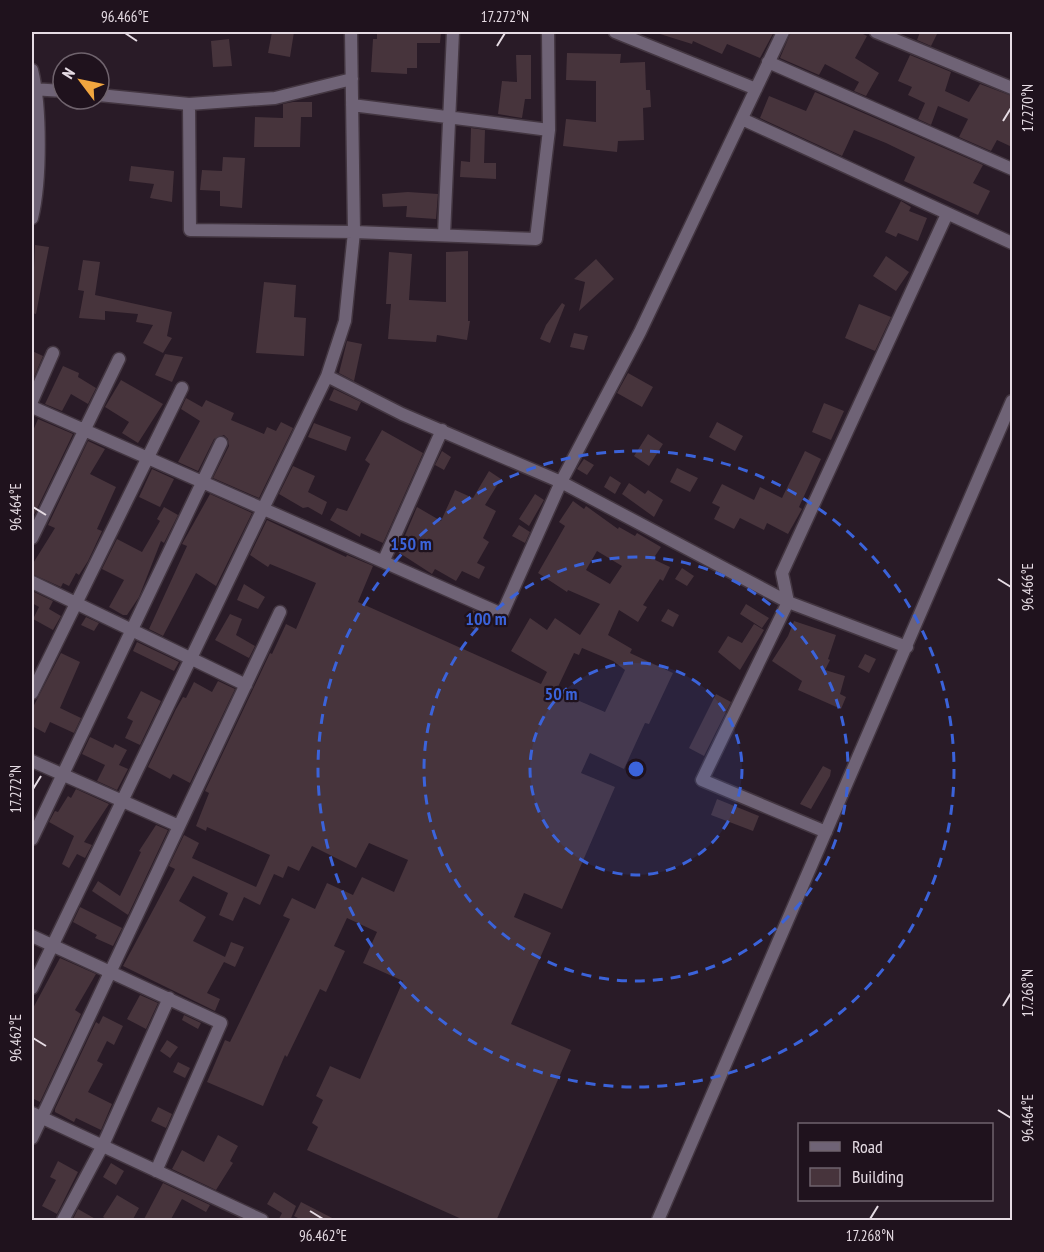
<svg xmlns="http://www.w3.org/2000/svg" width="1044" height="1252" viewBox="0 0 1044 1252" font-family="'PT Sans Narrow',sans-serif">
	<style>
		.building { fill: #47343c; fill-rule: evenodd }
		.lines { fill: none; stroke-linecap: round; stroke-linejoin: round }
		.minor-casing { stroke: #433641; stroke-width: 15 }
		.minor { stroke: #6f6376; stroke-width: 12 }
		.ticks { fill: none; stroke: #e6dce4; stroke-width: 2 }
		.ring { fill: none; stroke: #3b63da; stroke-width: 3; stroke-dasharray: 10 8 }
		.centre { fill: #3b63da; stroke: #1f121d; stroke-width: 3 }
		.ring-label { font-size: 18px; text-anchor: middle; font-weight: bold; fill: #3b63da; stroke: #1f121d; stroke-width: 4.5; stroke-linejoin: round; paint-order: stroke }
		.neatline { fill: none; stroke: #e6dce4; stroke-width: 2 }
		.ticks-label { font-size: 15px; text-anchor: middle; fill: #e6dce4 }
	</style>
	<rect width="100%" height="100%" fill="#291b27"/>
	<path class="building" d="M272 32H294L290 57 268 53Z
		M377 32H441L440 43H417V68H407V74L371 72 373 39H377Z
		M661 32H774L760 58 727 44 722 54 693 41 692 44 660 34Z
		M791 32H859L867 36 855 58 879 73 866 96 854 91 859 82 825 64 819 75 780 58Z
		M920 32H938L931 46 917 40Z
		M229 39 232 66 213 67 211 41Z
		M567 53 621 54 620 63 645 62 646 90H650L651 107 643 108 644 140 618 141 617 152 563 146 566 119 596 122V81L566 80Z
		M516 55H531V99H525L522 118 498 114 502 81 517 82Z
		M910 55 951 72 945 91 969 102 980 84 1012 96V147L997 140 991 151 959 137 968 119 938 106 931 125 918 119 925 103 908 95 912 87 898 81Z
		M815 92 983 165 973 183 990 191 978 215 904 181 915 157 886 143 854 130 842 156 760 118 769 96 806 111Z
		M293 102H312V117H301L300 147H254L255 117 283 118V104Z
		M471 128 485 130 484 163H496V179L460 177 461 161 470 162Z
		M223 157 245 158 242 208 220 206V191L200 190 202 170 222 171Z
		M131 166 174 171 172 202 150 198 154 184 129 181Z
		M408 192 438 194 436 219 406 217 407 206 383 207 382 194Z
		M901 201 911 207 909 211 927 218 918 241 898 233 896 237 885 232Z
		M35 245 49 247 36 314 32 313Z
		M468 251V321H470L467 340 437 335 436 342 388 339 391 304H386L389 252 412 254 409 300 446 302V252Z
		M886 256 909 272 896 291 873 276Z
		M596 259 614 279 579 311 585 282 574 279Z
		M83 260 100 262 95 295 172 312 167 336 172 338 163 353 143 343 153 325 136 322 138 314 105 311V320L79 318 84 291 78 290Z
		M264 282 296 285 294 317 306 318 304 356 256 353Z
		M562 303 565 305 550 343 540 339 546 325Z
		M859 304 891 317 875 351 845 338Z
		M574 333 588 336 584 350 570 347Z
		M347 341 362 344 354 381 339 373Z
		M32 351 43 356 32 382Z
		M165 354 183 357 172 382 155 375Z
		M63 366 79 373 78 377 96 388 88 404 71 394 62 411 45 404Z
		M628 373 653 387 642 407 617 393Z
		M121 380 163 404 138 443 122 433 129 422 105 407Z
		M334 389 361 402 357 411 329 400Z
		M186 398 202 407 206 400 234 413 231 420 264 434 267 427 276 431 281 422 293 428 259 498 213 478 229 446 228 439 224 435 214 439 198 471 178 462 200 421 181 409Z
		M824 403 844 411 831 440 812 432Z
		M38 419 73 434 33 517 32 433Z
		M717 422 743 436 735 451 709 437Z
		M314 423 351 437 346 451 308 437Z
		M382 430 423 453 383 543 361 533 360 537 330 520 337 508 347 511 370 464 365 460Z
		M648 434 663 444 649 466 634 456Z
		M88 441 105 449 90 474 116 487 97 529 102 531 88 561 79 575 76 573 69 586 63 583 61 587 32 574V565L55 528 48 525Z
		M442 451 451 457 444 470 435 465Z
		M805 451 821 459 799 507 802 509 788 534 767 523 764 530 740 518 734 529 714 519 720 507 712 503 722 484 754 500 760 487 782 498Z
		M584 459 594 465 587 475 577 469Z
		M293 466 315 476 308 492 327 502 322 515 308 507 303 508 279 494Z
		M677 468 698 478 690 492 670 482Z
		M152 469 174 479 160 507 139 497Z
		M489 471 501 479 485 505 496 511 483 538 489 542 477 563 485 567 479 579 462 571 456 581 435 569 432 574 398 552 417 507 441 521 455 490 473 498Z
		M610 476 621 483 615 494 604 487Z
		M629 483 645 494 648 490 663 500 654 517 622 494Z
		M210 494 252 513 216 586 196 573 163 636 149 629 187 546 182 544Z
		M535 494 544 500 529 526 519 519Z
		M573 501 584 509 586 506 618 529 619 527 635 536 637 533 661 547 653 559 670 567 663 581 660 579 643 605 647 607 638 622 619 610 608 635 632 649 630 653 673 673 649 724 645 723 624 769 590 753 581 773 615 787 562 909 524 893 514 917 551 933 511 1024 571 1050 496 1221H466L307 1150 318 1127 312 1123 323 1100 316 1096 330 1066 360 1079 403 981 363 963 377 932 347 918 334 946 345 951 326 992 320 989 287 1057 285 1055 263 1106 207 1082 225 1040 230 1042 290 919 283 916 292 898 315 909 327 883 353 895 362 877 394 892 408 860 369 843 356 868 312 846 299 871 288 866 283 878 274 874 260 905 244 897 233 921 219 915 228 893 193 876 179 901 206 917 193 941 225 957 231 942 244 947 235 967 224 962 207 993 220 999 215 1011 123 966 175 869 169 866 184 835 199 843 192 858 256 887 270 855 207 827 206 831 196 826 209 793 205 791 270 653 272 654 286 624 296 629 316 583 270 564 268 567 250 555 267 520 346 557 347 555 373 566 358 602 541 684 547 672 511 651 530 618 547 630 555 618 580 635 600 604 568 590 567 592 538 573 565 526 559 522ZM597 551 622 566 610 584 586 570ZM582 648 613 661 625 670 605 712 556 691 574 653 579 655Z
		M164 507 178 515 164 543 161 541 139 597 127 615H123L109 607 124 580 102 569 117 539 142 552 160 521 157 519Z
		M519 525 530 532 525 543 512 536Z
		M682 568 694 576 687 586 675 579Z
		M244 584 265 597 258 609 237 600Z
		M32 591 53 601 49 609 61 616 53 630 33 619 39 607 32 603Z
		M746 604 769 618 762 628 740 614Z
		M668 609 679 615 673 627 661 621Z
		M473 610 485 617 477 631 465 624Z
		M230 614 242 619 236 635 255 646 249 658 215 640Z
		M86 617 99 623 94 631 81 625Z
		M794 621 836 635 828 659 830 660 825 670 845 676 840 694 846 697 841 709 798 690 802 681 772 661 788 636Z
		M754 624 764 630 740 670 718 652 728 636 742 643Z
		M137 642 179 662 174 671 133 651Z
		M61 653 80 662 60 708 81 718 74 733 50 722 45 733 32 726V709Z
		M865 654 876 659 869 673 858 667Z
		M218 681 235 689 190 783 173 774 170 779 148 767 176 709 183 697 186 698 194 682 212 692Z
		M141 691 161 701 140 745 125 738 133 721 127 718Z
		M716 694 731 702 704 756 689 748Z
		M90 737 113 748 115 744 127 750 119 765 128 769 117 790 97 781 105 765 82 754Z
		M823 766 831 770 830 776 811 809 800 804Z
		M76 789 109 804 84 842 92 845 85 858 77 854 69 868 62 864 74 836 49 822 55 811 58 812 68 796 71 798Z
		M717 799 759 816 753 831 711 815Z
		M156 825 168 830 128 915 92 891 98 881 120 896 141 852 139 851Z
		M80 907 122 928 113 946 95 938 97 935 73 922Z
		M60 958 96 974 75 1010 81 1014 40 1102 32 1098V1010Z
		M140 995 158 1003 146 1029 127 1019Z
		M184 1015 201 1023 198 1029 182 1020Z
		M103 1016 123 1026 114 1045 107 1041 97 1061 103 1064 88 1092 112 1104 101 1130 76 1118 74 1122 55 1112V1109L96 1022 99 1024Z
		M167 1040 178 1047 170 1058 160 1051Z
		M178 1062 190 1068 185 1078 173 1072Z
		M158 1107 172 1114 166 1128 151 1121Z
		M218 1135 238 1146 230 1161 233 1163 216 1190 172 1169 182 1150 204 1162Z
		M58 1161 78 1172 57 1214 42 1206 56 1180 50 1177Z
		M111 1163 124 1171 116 1185 103 1177Z
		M163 1183 210 1205 206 1212 182 1199 170 1221H143Z
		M274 1192 296 1206 290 1221H278L282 1213 267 1204Z
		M117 1195 139 1208 132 1221H109L103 1217Z
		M301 1202 338 1221H304L294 1216Z
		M78 1209 99 1221H72Z"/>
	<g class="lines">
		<defs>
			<path id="minor" d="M615 32 756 89
				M876 32 1012 88
				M768 62 1012 169
				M32 70C41 107 41 181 32 218
				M32 89 63 91
				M99 95 189 104 275 98 352 79
				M189 104 190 230 354 232 536 239 549 130 548 32
				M352 105 549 130
				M742 119 1012 243
				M444 235 453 32
				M327 376 402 414 561 482 788 602 907 647
				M32 401 53 353
				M32 407 502 614 561 482 640 332 783 32
				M32 538 119 359
				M384 560 442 430
				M32 582 246 685
				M32 693 182 388
				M32 761 179 826
				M826 832 702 780 788 602 782 573 947 214
				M32 839 221 443
				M32 936 221 1023 156 1171
				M32 988 327 376 345 321 354 232 351 32
				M32 1113 262 1220
				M32 1138 280 612
				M63 1220 103 1145 169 998
				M658 1220 1012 401"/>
		</defs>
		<use href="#minor" class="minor-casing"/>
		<use href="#minor" class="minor"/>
	</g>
	<path class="ticks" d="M125 33 137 41M497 46 505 33M1003 121 1011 108M33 507 46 515M998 579 1011 587M33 789 41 776M1003 1006 1011 993M33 1038 46 1046M998 1110 1011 1118M310 1211 323 1219M870 1219 878 1206"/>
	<circle cx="636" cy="769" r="106" fill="#3b63da" fill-opacity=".12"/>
	<g class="ring">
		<circle cx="636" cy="769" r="106"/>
		<circle cx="636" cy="769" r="212"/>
		<circle cx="636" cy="769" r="318"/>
	</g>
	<circle cx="636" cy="769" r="9" class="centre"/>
	<g class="ring-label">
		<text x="411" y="550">150 m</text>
		<text x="486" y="625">100 m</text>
		<text x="561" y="700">50 m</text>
	</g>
	<rect width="1044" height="1252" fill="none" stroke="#1f121d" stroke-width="66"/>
	<rect x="798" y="1123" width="195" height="78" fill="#1f121d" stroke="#6f636d" stroke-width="1.5"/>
	<rect x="810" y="1142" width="30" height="9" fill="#6f6376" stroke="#6f636d" stroke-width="1.5"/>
	<text x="852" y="1153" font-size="18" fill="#e6dce4">Road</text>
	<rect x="810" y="1168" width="30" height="18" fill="#47343c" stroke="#6f636d" stroke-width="1.5"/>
	<text x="852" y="1183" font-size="18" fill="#e6dce4">Building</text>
	<g transform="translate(81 81) rotate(302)"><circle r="28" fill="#1f121d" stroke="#6f636d" stroke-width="1.5"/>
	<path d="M0-4.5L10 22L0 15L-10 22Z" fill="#f1a63f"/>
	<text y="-9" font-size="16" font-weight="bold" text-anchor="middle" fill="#e6dce4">N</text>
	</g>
	<rect x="33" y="33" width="978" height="1186" class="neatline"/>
	<g class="ticks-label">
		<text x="125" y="22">96.466°E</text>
		<text x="505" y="22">17.272°N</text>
		<text transform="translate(1028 108) rotate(-90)" y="5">17.270°N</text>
		<text transform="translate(16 507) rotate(-90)" y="5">96.464°E</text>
		<text transform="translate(1028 587) rotate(-90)" y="5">96.466°E</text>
		<text transform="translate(16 789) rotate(-90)" y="5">17.272°N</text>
		<text transform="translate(1028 993) rotate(-90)" y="5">17.268°N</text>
		<text transform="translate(16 1038) rotate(-90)" y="5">96.462°E</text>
		<text transform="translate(1028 1118) rotate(-90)" y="5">96.464°E</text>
		<text x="323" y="1241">96.462°E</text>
		<text x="870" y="1241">17.268°N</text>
	</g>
</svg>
